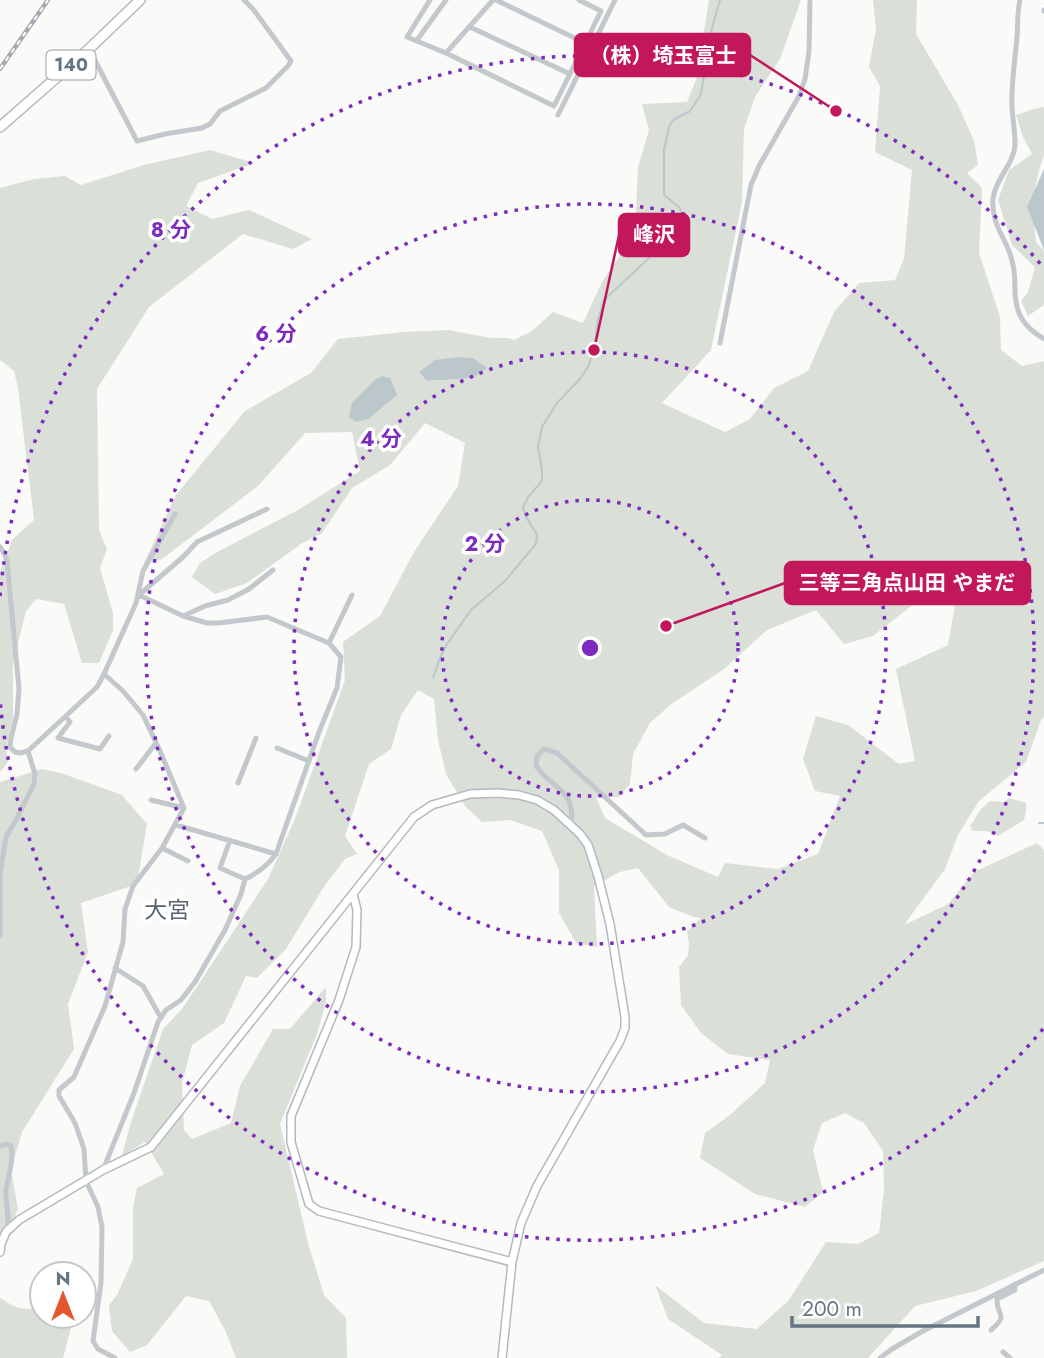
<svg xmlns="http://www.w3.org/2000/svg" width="1044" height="1358" viewBox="0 0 1044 1358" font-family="Jost,'Noto Sans JP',sans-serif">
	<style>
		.green { fill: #dadfd7; fill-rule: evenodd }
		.water { fill: #bbc7cb }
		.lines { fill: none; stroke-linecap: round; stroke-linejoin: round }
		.stream { stroke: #bbc7cb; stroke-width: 2 }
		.secondary-casing { stroke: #b3babf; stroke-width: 10 }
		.highway-casing { stroke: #b4b9bd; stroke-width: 12 }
		.street { stroke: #c3c8cc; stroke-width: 5 }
		.secondary { stroke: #fff; stroke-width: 7 }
		.highway { stroke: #fff; stroke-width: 9 }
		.rail-casing { stroke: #a2aab0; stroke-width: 4.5 }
		.rail { stroke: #fff; stroke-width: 2; stroke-dasharray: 5; stroke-linecap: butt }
		.ring { fill: none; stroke: #7b2cbf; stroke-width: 3.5; stroke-dasharray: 3.5 7 }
		.labels { text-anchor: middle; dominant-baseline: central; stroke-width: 7; stroke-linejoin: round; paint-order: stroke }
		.shield { fill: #fff; stroke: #939fa8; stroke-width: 2 }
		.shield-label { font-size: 18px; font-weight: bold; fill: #657683 }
		.quarter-label { font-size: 23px; fill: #57646e; stroke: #fff }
		.centre { fill: #7b2cbf; stroke: #fff; stroke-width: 3.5 }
		.ring-label { font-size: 21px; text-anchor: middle; font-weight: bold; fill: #7b2cbf; stroke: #fff; stroke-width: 7; stroke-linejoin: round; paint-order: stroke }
		.leader { fill: none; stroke: #c2185b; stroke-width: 2.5 }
		.callout-dot { fill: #c2185b; stroke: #fff; stroke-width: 2.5 }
		.callout { fill: #c2185b; stroke: #c2185b; stroke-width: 2.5 }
		.callout-label { font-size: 21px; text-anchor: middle; font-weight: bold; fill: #fff }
	</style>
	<rect width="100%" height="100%" fill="#fafaf8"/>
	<path class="green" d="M709 0H801L780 59 755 97 744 129 742 202 711 350 662 403 725 432 750 419 774 388 808 371 834 312 859 283 895 280 904 259 912 170 875 152 880 86 869 67 876 29 873 0H917L916 34 958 105 974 141 978 165 967 173 982 188 979 253 1000 317 1001 350 1022 366 1044 361V717L1041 720 1026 762 979 801 958 835 945 869 904 925 948 904 974 872 1037 843 1044 850V1261L976 1291 915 1306 868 1358H719L722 1355 668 1319 655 1285 704 1323 757 1329 789 1300 826 1242 858 1244 879 1233 884 1190 883 1151 864 1123 845 1113 822 1123 813 1150 823 1192 805 1207 755 1194 700 1158 705 1133 730 1115 765 1083 770 1060 728 1054 701 1033 681 1005 679 967 688 955 689 944 687 931 701 918 693 917 669 907 638 868 620 872 594 886 597 947 576 943 559 913V870L542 831 510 820 482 822 465 806 446 774 438 740 434 699 418 690 401 715 391 749 369 764 345 836 357 854 345 859 323 888 286 949 257 978 246 976 224 1023 192 1045 182 1083 184 1130 192 1139 231 1123 240 1086 273 1029H290L326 987V1002L317 1034 280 1124 308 1243 324 1295 346 1318 347 1358H236L225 1330 209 1301 186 1296 147 1345 130 1352 112 1331 109 1305 117 1295 133 1259V1207L137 1188 164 1174 145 1142 122 1156 130 1125 163 1029 182 1009 268 879 295 819 345 680 343 642 380 616 414 552 458 486 465 443 425 423 390 465 352 488 322 533 301 544 247 583 215 594 192 577 200 563 219 551 298 510 360 471 352 432 305 433 258 486 162 559 144 563 176 495 245 411 311 373 338 339 404 332 448 330 491 338H508L514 340 532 331 553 312 583 323 602 282 635 234 638 167 649 130 642 104 687 102 696 80ZM436 360 472 378 427 381 419 372ZM958 587 948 645 896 669 915 761 899 764 848 725 816 716 803 759 815 791 840 796 818 854 778 869 725 863 718 877 667 855 605 818 596 797H619L630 784 633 754 650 723 670 705 724 669 767 630 816 610 844 644 873 636 915 603 938 589Z
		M1044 107V155L1039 170 1032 204 1036 242 1044 251V305L1028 316 1021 301 1028 292 1035 267 1012 245 998 200 1009 170 1032 154 1023 137 1016 115 1034 109Z
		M210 150 254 163 198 183 186 206 212 219 249 210 312 239 293 249 243 234 149 307 97 389 99 530 107 549 100 568 113 613V630L99 663H82L64 604 36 599 26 611 13 664V717L6 750 8 762 0 772V573L12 540 34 520 18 388 14 371 0 360V188L34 179 65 176 81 185 144 165Z
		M42 769 61 773 122 795 147 824 137 884 81 903 88 952 68 1004 74 1049 22 1132 11 1170 18 1209 0 1249V782Z
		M1009 798 1026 803V810L1024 820 998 836 987 831H973L970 826 980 810 990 801 1004 802Z
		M0 1298C13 1306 26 1314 42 1305V1316H74L63 1358H0Z"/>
	<path class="water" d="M1044 169V250L1027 207Z
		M460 357 473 358 487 368 473 378 427 381 419 372 435 360Z
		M382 376 390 378 397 395 368 419 356 422 349 417 352 403 376 379Z"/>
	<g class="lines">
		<path class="stream" d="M433 678 440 658 447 644 471 610 505 581 536 544 537 535 525 515 523 507 529 496 542 481V470L538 447 542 427 557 403 579 380 588 367 594 350 598 319 604 300 649 258C652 250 651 242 655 235 663 220 684 230 680 208L664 195V150L669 127 673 120 690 111 701 94 712 28 720 0
			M1039 823H1044"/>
		<defs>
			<path id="secondary" d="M353 894 357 910 356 947 339 1000 291 1116V1142L309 1204 319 1211 512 1262
				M0 1252 1 1244 6 1232 19 1220 103 1170 151 1147 414 817 432 805 470 794 498 793 519 795 537 800 554 810 580 834 588 845 598 876 610 924 625 1017V1028L620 1041 537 1186 521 1223 512 1262 502 1358"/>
			<path id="highway" d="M0 127 89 49 140 0"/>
		</defs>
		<use href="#secondary" class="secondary-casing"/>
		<use href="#highway" class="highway-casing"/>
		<path class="street" d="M430 0 407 37 446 53 554 106 601 11 579 0
			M496 0 585 43
			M1020 0C1017 12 1018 25 1017 37 1015 61 1011 84 1012 107 1013 120 1015 132 1015 145 1014 164 995 179 993 199 991 228 1009 240 1013 265 1017 281 1012 297 1019 313 1024 325 1033 332 1044 339
			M1044 11V10
			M470 27 570 74
			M417 40 446 0
			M89 49 137 141 165 134 202 128 210 124 220 111 266 88 288 66 291 61 253 9 244 0
			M446 53 493 0
			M558 115 615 0
			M720 343 751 185 759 166 799 96 805 79 809 51 810 0
			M0 547 4 553 7 561 19 689 17 714 11 738 10 747 15 752 20 753 28 751 97 687 104 674 136 603 143 571 175 514
			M139 595 183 557 197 542 267 509
			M183 616 205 606 228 600 249 589 273 570
			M329 643 352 595
			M104 674 123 691 143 715 160 751 184 808 162 848 133 886 125 909 123 942 105 1006 74 1077 59 1090V1096L75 1123 84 1149 86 1181 98 1207 102 1227 101 1283 93 1341 98 1349 115 1358
			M66 717 70 722 58 738 100 749 109 736
			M277 748 309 761
			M136 769 156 743
			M238 783 256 738
			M151 800 184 808
			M176 825 276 854
			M571 825C576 789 554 791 536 766L537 756 544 749 557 753 646 835 665 834 683 825 705 838
			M230 840 220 868 245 879
			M162 848 188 861
			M0 935V873L6 837 16 820 34 784 35 774 28 751
			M115 968 143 986 161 1018
			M0 1146 7 1144 11 1146C14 1162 8 1175 6 1191 5 1204 11 1218 6 1231
			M103 1170 134 1093 158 1022 166 1010 181 1000 195 982 225 930 241 894 245 879C258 873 268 865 276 854L319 732 337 688 341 657 329 643 267 617 219 623H207L183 616 139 595
			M991 1330C1010 1314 996 1316 997 1299L1015 1290V1284
			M1003 1352 1010 1358
			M880 1358 892 1349 923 1331 1044 1270"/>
		<use href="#secondary" class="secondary"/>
		<use href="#highway" class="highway"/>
		<defs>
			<path id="rail" d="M0 69 48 0"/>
		</defs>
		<use href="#rail" class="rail-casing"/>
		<use href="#rail" class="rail"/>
	</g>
	<g class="ring">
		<circle cx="590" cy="648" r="148"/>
		<circle cx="590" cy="648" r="296"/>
		<circle cx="590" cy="648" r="444"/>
		<path d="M1043 1029A592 592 0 0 1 0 700M0 596A592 592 0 0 1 1043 267"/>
	</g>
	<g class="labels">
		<rect class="shield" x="46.5" y="50.5" width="49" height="29" rx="5"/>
		<g class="shield-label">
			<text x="71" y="65">140</text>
		</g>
		<g class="quarter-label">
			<text x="167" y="910">大宮</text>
		</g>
	</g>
	<circle cx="590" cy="648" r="10" class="centre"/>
	<g class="ring-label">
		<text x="171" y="237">8 分</text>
		<text x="276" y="341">6 分</text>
		<text x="381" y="446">4 分</text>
		<text x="485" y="551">2 分</text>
	</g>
	<path class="leader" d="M836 111L750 55M594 350L619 235M666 626L785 583"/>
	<g class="callout-dot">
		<circle cx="836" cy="111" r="7"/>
		<circle cx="594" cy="350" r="7"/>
		<circle cx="666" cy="626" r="7"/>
	</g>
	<g class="callout">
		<rect x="575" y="34" width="175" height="42" rx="7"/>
		<rect x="619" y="214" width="70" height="42" rx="7"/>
		<rect x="785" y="562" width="245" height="42" rx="7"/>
	</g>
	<g class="callout-label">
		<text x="663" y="63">（株）埼玉富士</text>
		<text x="654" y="242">峰沢</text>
		<text x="907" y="590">三等三角点山田 やまだ</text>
	</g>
	<g transform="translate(63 1295)"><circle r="33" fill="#ffffff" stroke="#c1c8cd" stroke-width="2"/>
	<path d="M0-5L12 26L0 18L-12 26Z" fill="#e4572e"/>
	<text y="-10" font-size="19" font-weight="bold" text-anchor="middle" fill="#657683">N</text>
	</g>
	<path d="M792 1316v10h186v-10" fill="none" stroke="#657683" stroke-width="3.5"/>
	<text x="802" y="1316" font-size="21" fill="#657683" stroke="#ffffff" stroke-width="5" paint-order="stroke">200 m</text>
</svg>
